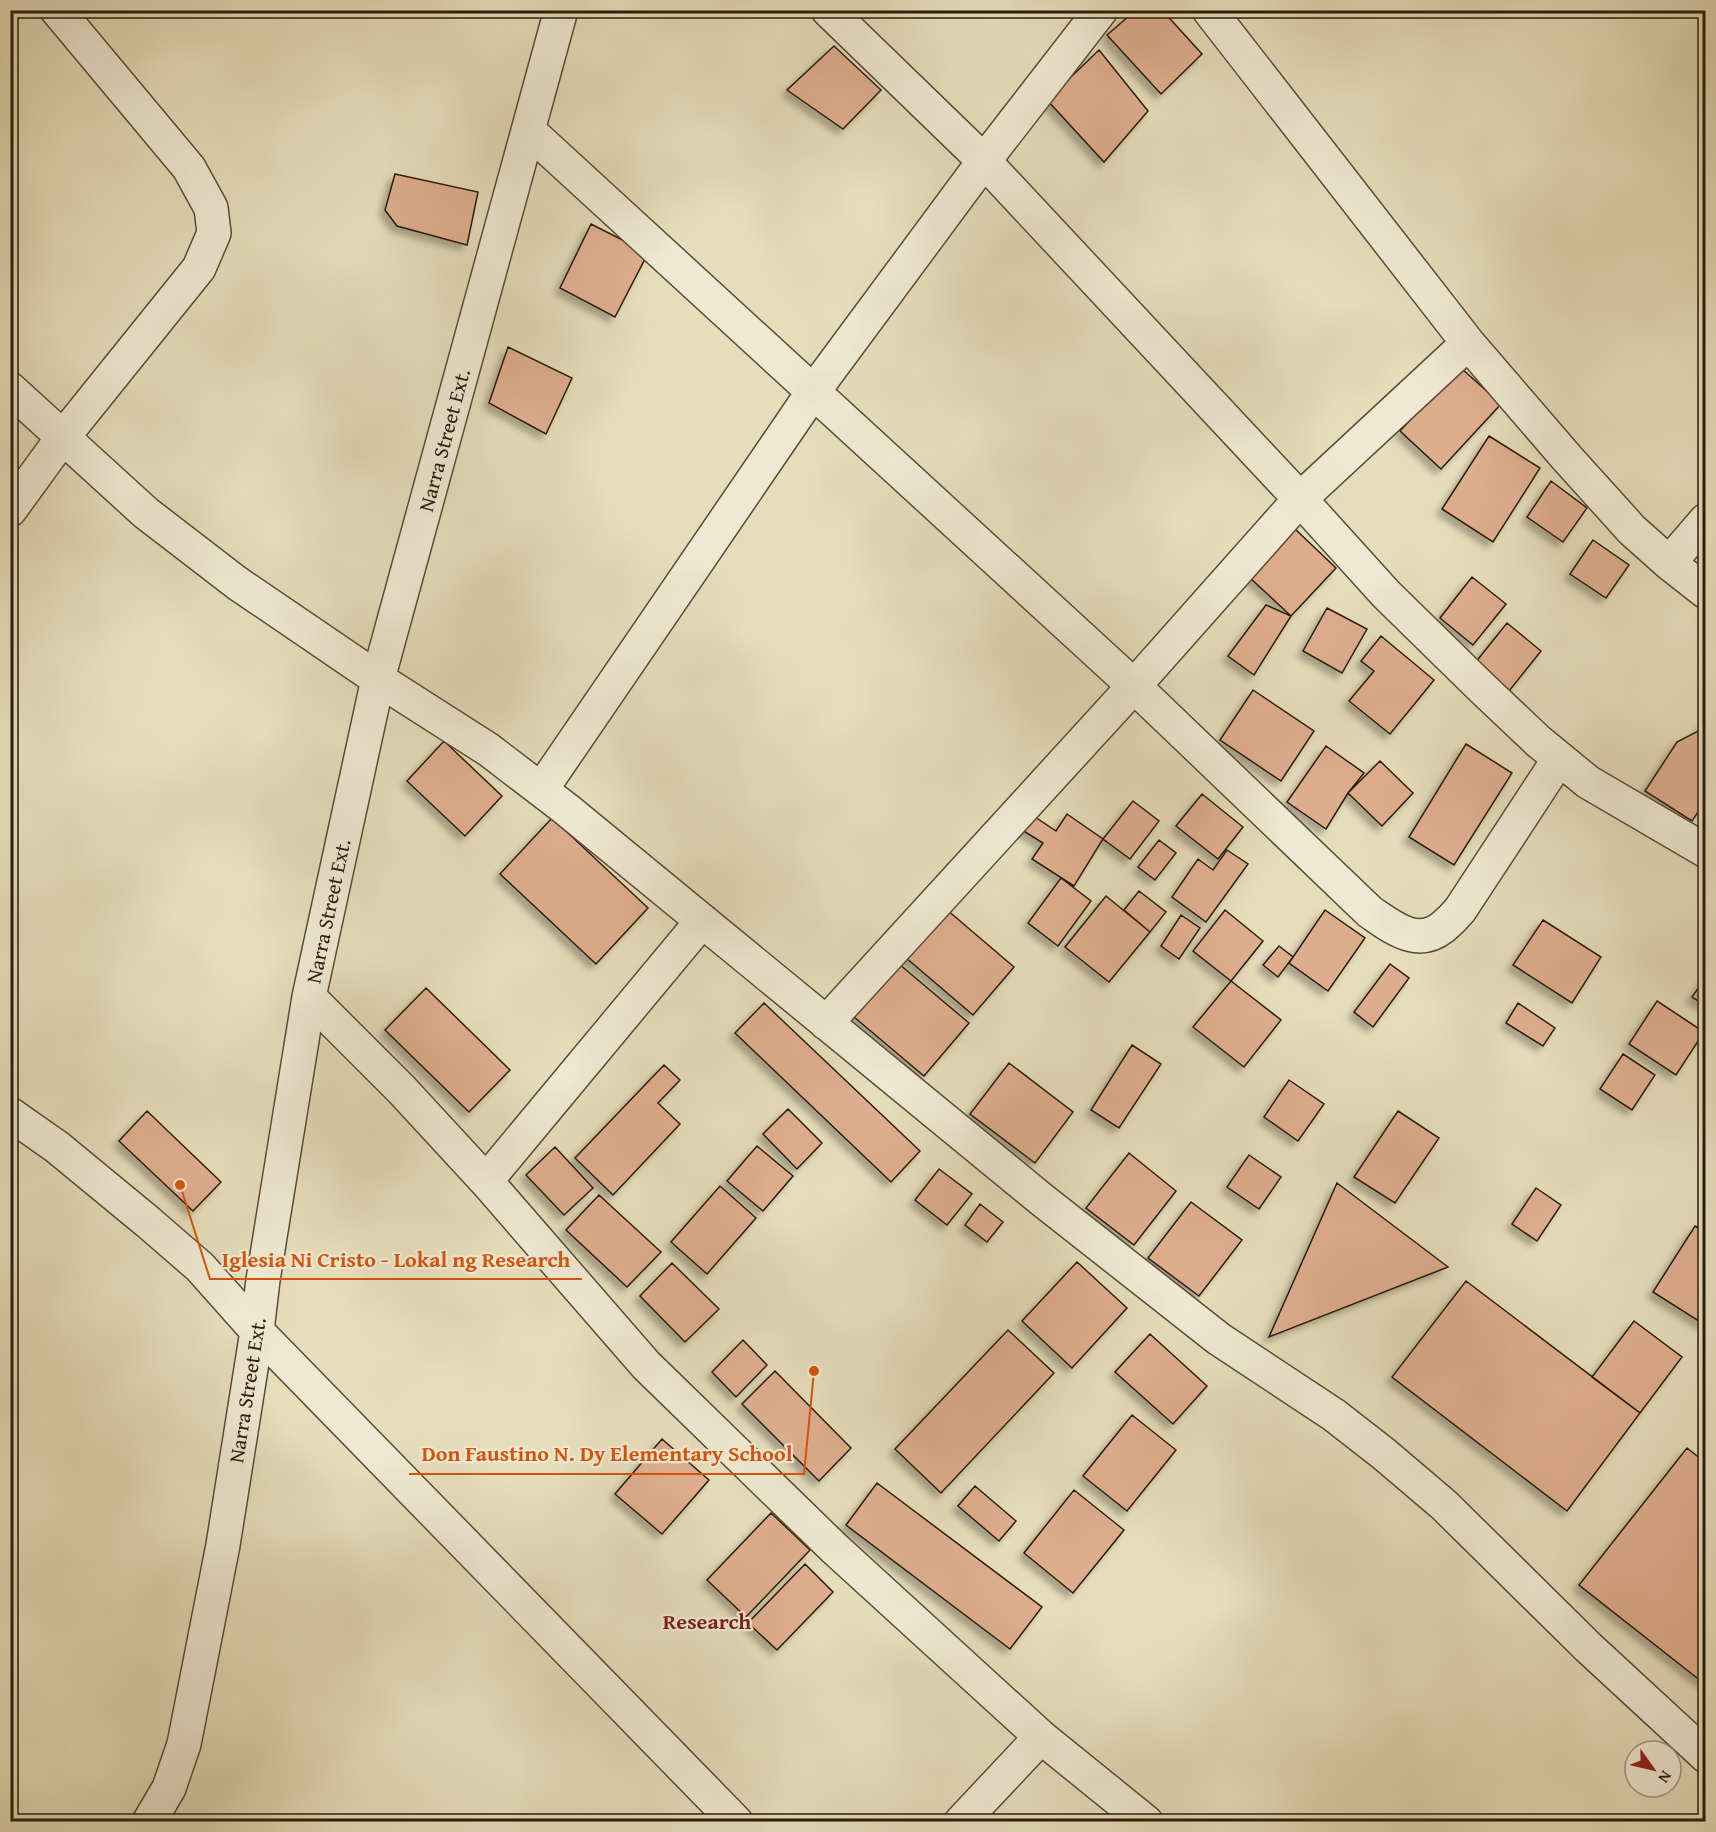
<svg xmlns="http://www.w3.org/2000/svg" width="1716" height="1832" viewBox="0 0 1716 1832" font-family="'Gentium Book Plus',serif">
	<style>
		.building { fill: #dead8e; stroke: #2a1c0b; stroke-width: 1.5; filter: url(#shadow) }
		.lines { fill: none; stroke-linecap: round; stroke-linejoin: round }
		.minor-casing { stroke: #594c37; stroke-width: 36 }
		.minor { stroke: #efe9d3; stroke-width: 33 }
		.labels { text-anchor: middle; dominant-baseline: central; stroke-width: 4.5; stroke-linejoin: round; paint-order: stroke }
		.street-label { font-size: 21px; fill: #2a1c0b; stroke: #efe9d3 }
		.neighbourhood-label { font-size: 22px; font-weight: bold; fill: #7a1f14; stroke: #efe9d3 }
		.leader { fill: none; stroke: #d5530c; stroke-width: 2 }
		.callout-dot { fill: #d5530c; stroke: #efe9d3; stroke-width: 2 }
		.callout-label { font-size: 22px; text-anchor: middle; font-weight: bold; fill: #d5530c; stroke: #efe9d3; stroke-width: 4.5; stroke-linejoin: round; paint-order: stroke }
	</style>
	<defs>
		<filter id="shadow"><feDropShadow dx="-5.5" dy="5.5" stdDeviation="3" flood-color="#0004"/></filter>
	</defs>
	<rect width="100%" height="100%" fill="#e6ddbb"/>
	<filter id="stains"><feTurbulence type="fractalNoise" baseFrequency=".00333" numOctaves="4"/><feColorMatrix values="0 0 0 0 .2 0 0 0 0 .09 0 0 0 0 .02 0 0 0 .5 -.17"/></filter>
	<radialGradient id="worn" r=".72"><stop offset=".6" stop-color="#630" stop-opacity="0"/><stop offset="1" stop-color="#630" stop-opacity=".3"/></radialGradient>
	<path class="building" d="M1136 10H1162L1202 54 1161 94 1107 35Z
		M834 46 881 90 843 129 787 90Z
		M1099 50 1148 111 1104 162 1047 100Z
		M395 174 478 192 467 245 397 226 385 210Z
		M591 224 648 253 615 317 560 288Z
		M508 347 572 378 546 434 489 403Z
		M1460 367 1501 404 1441 469 1400 431Z
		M1489 436 1540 468 1493 542 1442 509Z
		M1551 481 1587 508 1563 542 1527 517Z
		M1294 528 1336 568 1291 616 1248 576Z
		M1593 540 1629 565 1606 598 1570 574Z
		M1472 577 1506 604 1473 645 1440 618Z
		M1266 605 1291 616 1254 675 1228 656Z
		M1327 608 1367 629 1342 673 1303 651Z
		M1507 623 1541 651 1509 691 1475 663Z
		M1381 636 1434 680 1390 734 1349 701 1374 671 1361 661Z
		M1253 690 1314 731 1281 781 1220 740Z
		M1706 721V734L1700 730Z
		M1700 730 1706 734V800L1692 821 1645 791 1677 742Z
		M444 741 502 796 465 836 407 781Z
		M1466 744 1512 773 1454 865 1409 837Z
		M1326 746 1364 773 1348 793 1326 829 1287 802Z
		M1380 761 1413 793 1382 826 1348 793Z
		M1202 794 1243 827 1218 859 1176 826Z
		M1133 801 1159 821 1130 859 1103 839Z
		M1067 814 1103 839 1074 886 1032 859 1043 843 1022 830 1032 815 1056 831Z
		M552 818 648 908 596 964 500 874Z
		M1159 840 1176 853 1155 880 1138 867Z
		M1227 850 1248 864 1206 922 1172 897 1198 859 1213 870Z
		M1061 878 1091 901 1058 946 1028 923Z
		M1139 891 1166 912 1150 932 1124 910Z
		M1106 896 1150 932 1109 982 1065 947Z
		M946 909 1014 967 973 1015 905 957Z
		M1225 910 1263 941 1231 981 1193 951Z
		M1325 910 1365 938 1328 991 1289 963Z
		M1181 915 1200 928 1179 959 1161 946Z
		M1543 920 1601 957 1572 1003 1513 965Z
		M1279 946 1293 957 1278 977 1263 965Z
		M899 964 969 1023 924 1076 854 1017Z
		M1390 964 1409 978 1373 1027 1354 1012Z
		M1706 977V1006L1692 997Z
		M1231 981 1281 1020 1244 1067 1193 1027Z
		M426 988 510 1070 469 1112 385 1030Z
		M1657 1001 1704 1032 1676 1075 1629 1044Z
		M764 1003 920 1151 891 1182 735 1033Z
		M1518 1003 1555 1028 1543 1046 1506 1023Z
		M1132 1045 1161 1064 1119 1128 1091 1110Z
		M1623 1054 1655 1075 1632 1110 1600 1089Z
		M1009 1063 1073 1112 1035 1163 970 1114Z
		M664 1065 680 1080 658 1103 680 1124 613 1195 575 1158Z
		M1289 1080 1324 1104 1298 1141 1264 1117Z
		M788 1109 822 1143 797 1169 763 1134Z
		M147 1111 221 1182 193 1211 119 1141Z
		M1398 1111 1439 1138 1395 1203 1354 1177Z
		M757 1146 793 1176 763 1211 727 1181Z
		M555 1147 593 1188 564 1215 526 1175Z
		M1129 1153 1176 1191 1134 1245 1086 1208Z
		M1249 1155 1281 1177 1259 1209 1227 1187Z
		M939 1169 972 1194 947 1225 915 1200Z
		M1337 1183 1448 1267 1269 1337Z
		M720 1186 756 1218 707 1274 671 1242Z
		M1536 1188 1561 1205 1537 1241 1512 1224Z
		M599 1195 661 1252 627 1287 566 1230Z
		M1191 1202 1242 1240 1199 1296 1148 1258Z
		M980 1204 1003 1222 987 1242 965 1225Z
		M1695 1226 1706 1233 1705 1325 1653 1292Z
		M1077 1262 1127 1308 1072 1368 1022 1321Z
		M672 1263 719 1309 685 1342 640 1296Z
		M1466 1281 1640 1413 1567 1511 1392 1377Z
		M1634 1321 1682 1357 1640 1413 1592 1377Z
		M1008 1330 1054 1373 941 1493 895 1449Z
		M1150 1334 1207 1386 1173 1424 1115 1372Z
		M743 1340 767 1365 736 1397 712 1372Z
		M775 1371 851 1448 819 1481 742 1404Z
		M1132 1415 1176 1450 1127 1511 1083 1476Z
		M662 1439 709 1480 662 1534 615 1494Z
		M1687 1448 1706 1463V1685L1579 1585Z
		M877 1483 1042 1607 1010 1649 846 1525Z
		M975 1486 1016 1521 999 1541 958 1506Z
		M1074 1490 1124 1530 1073 1593 1024 1553Z
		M771 1513 810 1550 746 1617 707 1580Z
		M805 1564 833 1592 777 1650 748 1623Z"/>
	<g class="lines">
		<defs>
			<path id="minor" d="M828 10 984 161 1300 499 1386 594 1482 688 1538 741 1588 782 1706 851
				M1209 10 1468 343 1567 458 1632 530 1669 563 1706 592
				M529 131 1134 686 1370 912C1392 927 1417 948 1443 927 1449 922 1455 916 1460 910L1559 759
				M10 389 146 513 237 583 378 679 489 750 566 809 1041 1199 1219 1339 1334 1415 1384 1454 1444 1505 1588 1647 1706 1756
				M10 510 63 437 199 268 214 233 211 208 189 168 57 10
				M1669 563 1706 520
				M541 790 813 392 984 161 1101 10
				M309 997 402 1090 486 1181 646 1365 834 1548 1041 1737 1146 1822
				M826 1023 1134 686 1300 499 1468 343
				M10 1114 57 1147 148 1222 200 1267 257 1331 736 1822
				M486 1181 702 921
				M149 1822 169 1788 184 1744 223 1545 257 1331 263 1280 309 997 378 679 561 10
				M961 1822 1041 1737"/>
		</defs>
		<use href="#minor" class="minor-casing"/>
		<use href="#minor" class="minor"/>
	</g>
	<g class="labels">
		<g class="street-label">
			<text transform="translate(444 440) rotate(-75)">Narra Street Ext.</text>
			<text transform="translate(328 911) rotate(-78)">Narra Street Ext.</text>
			<text transform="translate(247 1390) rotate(-81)">Narra Street Ext.</text>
		</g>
		<g class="neighbourhood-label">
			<text x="707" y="1621">Research</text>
		</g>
	</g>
	<path class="leader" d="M180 1185L210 1279H582M814 1371L804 1474H409"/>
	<g class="callout-dot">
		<circle cx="180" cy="1185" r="6"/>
		<circle cx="814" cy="1371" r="6"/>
	</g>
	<g class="callout-label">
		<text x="396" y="1267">Iglesia Ni Cristo - Lokal ng Research</text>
		<text x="607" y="1461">Don Faustino N. Dy Elementary School</text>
	</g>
	<rect width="1716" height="1832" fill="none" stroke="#e6ddbb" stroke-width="36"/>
	<rect x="12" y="12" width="1692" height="1808" fill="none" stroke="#2a1c0b" stroke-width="3"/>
	<rect x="18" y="18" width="1680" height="1796" fill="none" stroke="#2a1c0b" stroke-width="1.5"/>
	<g transform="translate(1653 1769) rotate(124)"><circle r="28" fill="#efe9d3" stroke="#a09783" stroke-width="1.5"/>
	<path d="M0-4.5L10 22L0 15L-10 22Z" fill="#8f2418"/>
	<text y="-9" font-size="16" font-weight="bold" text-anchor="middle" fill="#2a1c0b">N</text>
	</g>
	<rect width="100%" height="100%" filter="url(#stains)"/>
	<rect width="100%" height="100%" fill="url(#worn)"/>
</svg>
